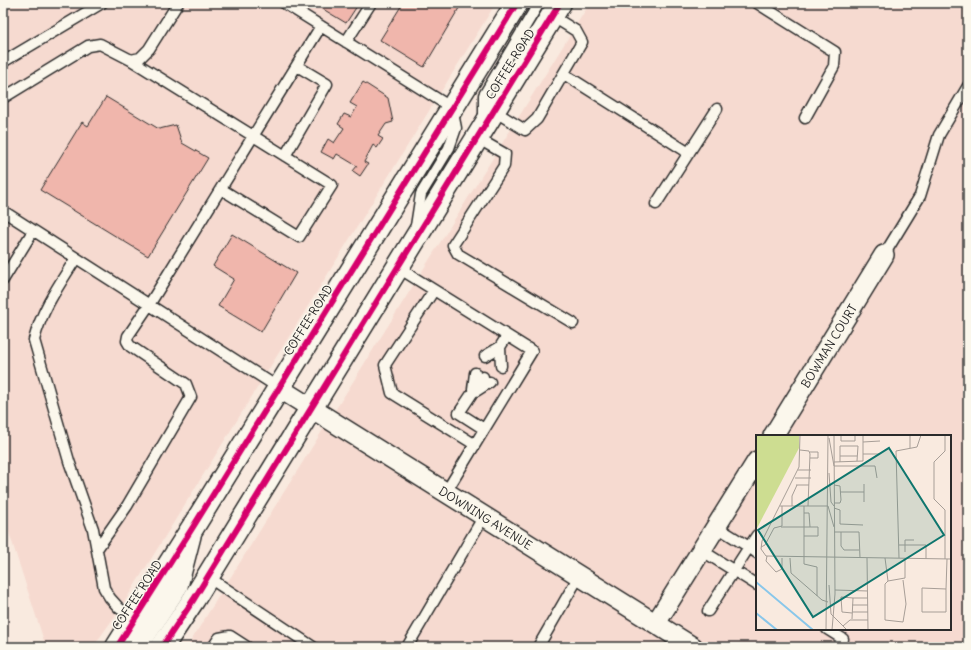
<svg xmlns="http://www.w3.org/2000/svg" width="971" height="650" viewBox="0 0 971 650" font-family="Delius,sans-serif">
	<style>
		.built { fill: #f6dad0; fill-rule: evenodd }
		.building { fill: #f0b6ac; stroke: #2b2b2b }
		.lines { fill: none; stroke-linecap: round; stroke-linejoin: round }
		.service-casing { stroke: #2b2b2b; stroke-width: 13 }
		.minor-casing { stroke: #2b2b2b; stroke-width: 22 }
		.secondary-casing { stroke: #2b2b2b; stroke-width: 25 }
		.service { stroke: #fbf7ec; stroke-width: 10 }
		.minor { stroke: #fbf7ec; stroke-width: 19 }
		.secondary { stroke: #fbf7ec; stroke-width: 22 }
		.cycleway-casing { stroke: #fbf7ec; stroke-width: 8 }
		.cycleway { stroke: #d6006c; stroke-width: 6 }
		.labels { text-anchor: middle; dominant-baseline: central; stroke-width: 3; stroke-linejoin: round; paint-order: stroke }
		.street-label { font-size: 12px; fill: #2b2b2b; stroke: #fbf7ec }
		.inset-river { fill: none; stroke: #89c7ea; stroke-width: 2 }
		.inset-road { fill: none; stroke: #a79e97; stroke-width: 1 }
		.view { fill: #0f766e; fill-opacity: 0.15; stroke: #0f766e; stroke-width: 2 }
		.inset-edge { fill: none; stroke: #2b2b2b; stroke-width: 2 }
	</style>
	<rect width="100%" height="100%" fill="#f9eadf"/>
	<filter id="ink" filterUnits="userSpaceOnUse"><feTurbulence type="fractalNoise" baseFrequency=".025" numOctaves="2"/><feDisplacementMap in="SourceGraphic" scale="8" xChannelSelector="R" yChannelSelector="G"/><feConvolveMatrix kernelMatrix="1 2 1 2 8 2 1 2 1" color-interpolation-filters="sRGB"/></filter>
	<g filter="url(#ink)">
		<path class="built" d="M3 3H496L120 609 93 647H46L3 514Z
			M590 3H968V647H187ZM757 436H950V629H757Z"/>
		<path class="building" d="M313 3H359L346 23Z
			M403 3H462L424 67 380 40Z
			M363 82 388 98 393 122 386 124 378 136 383 139 377 148 373 145 364 162 368 164 360 176 353 171 357 166 337 154 334 159 321 152 328 139 334 143 344 128 338 124 344 114 351 117 357 107 350 103Z
			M106 97 159 129 176 125 182 143 208 158 148 256 40 190 82 122 88 126Z
			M232 234 296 273 261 332 218 306 234 279 213 266Z"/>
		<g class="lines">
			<defs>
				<path id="service" d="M284 3 452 108 456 128 449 148 421 194 416 226
					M757 3 835 52 834 66 805 118
					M346 42 371 3
					M131 60 332 185 299 237 221 189
					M3 62 102 3
					M564 74 689 153
					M3 98 88 46 100 44 131 60 140 58 149 49 178 3
					M494 111 525 130 537 119 582 42 576 31 552 16
					M484 119V95L539 3
					M477 138 505 154 504 166 453 245 458 254 573 323
					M285 156 327 84 297 66
					M656 204 717 109
					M3 211 279 388
					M884 255 920 196 939 135 968 86
					M76 258C59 285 42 309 34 340L69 461 93 529 104 588 110 598 119 608 135 619
					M397 267 532 351 446 492
					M3 280 33 231
					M434 290 385 365 392 393 474 444
					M485 356 500 347
					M501 366 500 347 507 336
					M483 377 459 413 484 429
					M473 389 475 373
					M476 391 490 382
					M717 527 749 547 757 535
					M97 549 127 506 191 397 186 384 130 346 127 341 128 336 149 305 321 26
					M701 550 757 585
					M208 577 313 647
					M708 611 749 547 757 553
					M827 629 843 639 838 647
					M213 647 219 638 230 636 247 647
					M407 647 484 516
					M538 647 579 576"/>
				<g id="minor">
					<path id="s1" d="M279 388 693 647"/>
					<path id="s2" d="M773 436 884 255"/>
					<path d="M656 623 757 461"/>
					<path d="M138 647 178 586 191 536"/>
				</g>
				<path id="secondary" d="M117 647 193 527 517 3
					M162 647 194 599 560 3"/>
			</defs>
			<use href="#service" class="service-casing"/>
			<use href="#minor" class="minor-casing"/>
			<use href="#secondary" class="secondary-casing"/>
			<use href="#service" class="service"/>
			<use href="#minor" class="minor"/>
			<use href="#secondary" class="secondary"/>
			<defs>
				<path id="cycleway" d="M117 647 193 527 517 3
					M162 647 194 599 560 3"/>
			</defs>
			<use href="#cycleway" class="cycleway-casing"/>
			<use href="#cycleway" class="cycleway"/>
		</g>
	</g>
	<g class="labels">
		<g class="street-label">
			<text transform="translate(510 64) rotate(-58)">COFFEE ROAD</text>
			<text transform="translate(308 320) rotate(-58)">COFFEE ROAD</text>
			<text stroke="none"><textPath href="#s2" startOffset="106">BOWMAN COURT</textPath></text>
			<text stroke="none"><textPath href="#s1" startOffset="244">DOWNING AVENUE</textPath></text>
			<text transform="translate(137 595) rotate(-57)">COFFEE ROAD</text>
		</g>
	</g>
	<g transform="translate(756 435)">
		<rect width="195" height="195" fill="#f9eadf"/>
		<path d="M0 0H43V13L0 95Z" fill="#cddd91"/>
		<path class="inset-river" d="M0 147 57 195M0 178 21 195"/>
		<path class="inset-road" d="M44 0 43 32 6 106 5 114 10 121 195 124M85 0V6H99V0M154 0V13M189 0V16L178 27V64L189 75V124M73 3 78 31H119L121 43M107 7 124 6M44 15 53 16 54 19 52 71M54 17H62V23H54M107 19H124M84 21H101M78 27 107 26V0M84 27V11H102L101 26M42 35H55M73 38 75 67 78 71M39 43H55M40 50H53M78 50 84 51 85 65 84 68H78M84 57H108M108 67V49M24 71H72L78 92M36 71V61L41 50M48 71V129L61 132V161M78 73 84 75V89L107 90M48 78H53L54 92M25 92H62V101H48M78 97H103L104 123M85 97V111L88 115H103M143 110H170V124M5 112 9 110 18 93 26 91V71M149 117V105H158M11 121 10 126 20 137 26 134V123M34 123 35 138 66 165 72 167M111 123 112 195M129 123 132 146 149 143V123M143 123 140 16 161 12 165 0M132 146 129 149V185L147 187 150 169 147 145M73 150 75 179 91 195M190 154 166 153V177H190V154L191 124M79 155 112 156M96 170H112M96 177H112M96 178 86 177 85 162 97 163M96 184 97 163H112M87 191 94 185H112M70 195 72 0M76 195 79 159 78 0"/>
		<path class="view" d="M133 13 188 100 57 182 2 95Z"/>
		<rect width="195" height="195" class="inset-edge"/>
	</g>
	<rect width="971" height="650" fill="none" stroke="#fbf7ec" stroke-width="16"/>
	<rect x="8" y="8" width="955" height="634" fill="none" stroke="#2b2b2b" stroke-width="1.5" filter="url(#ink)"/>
</svg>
